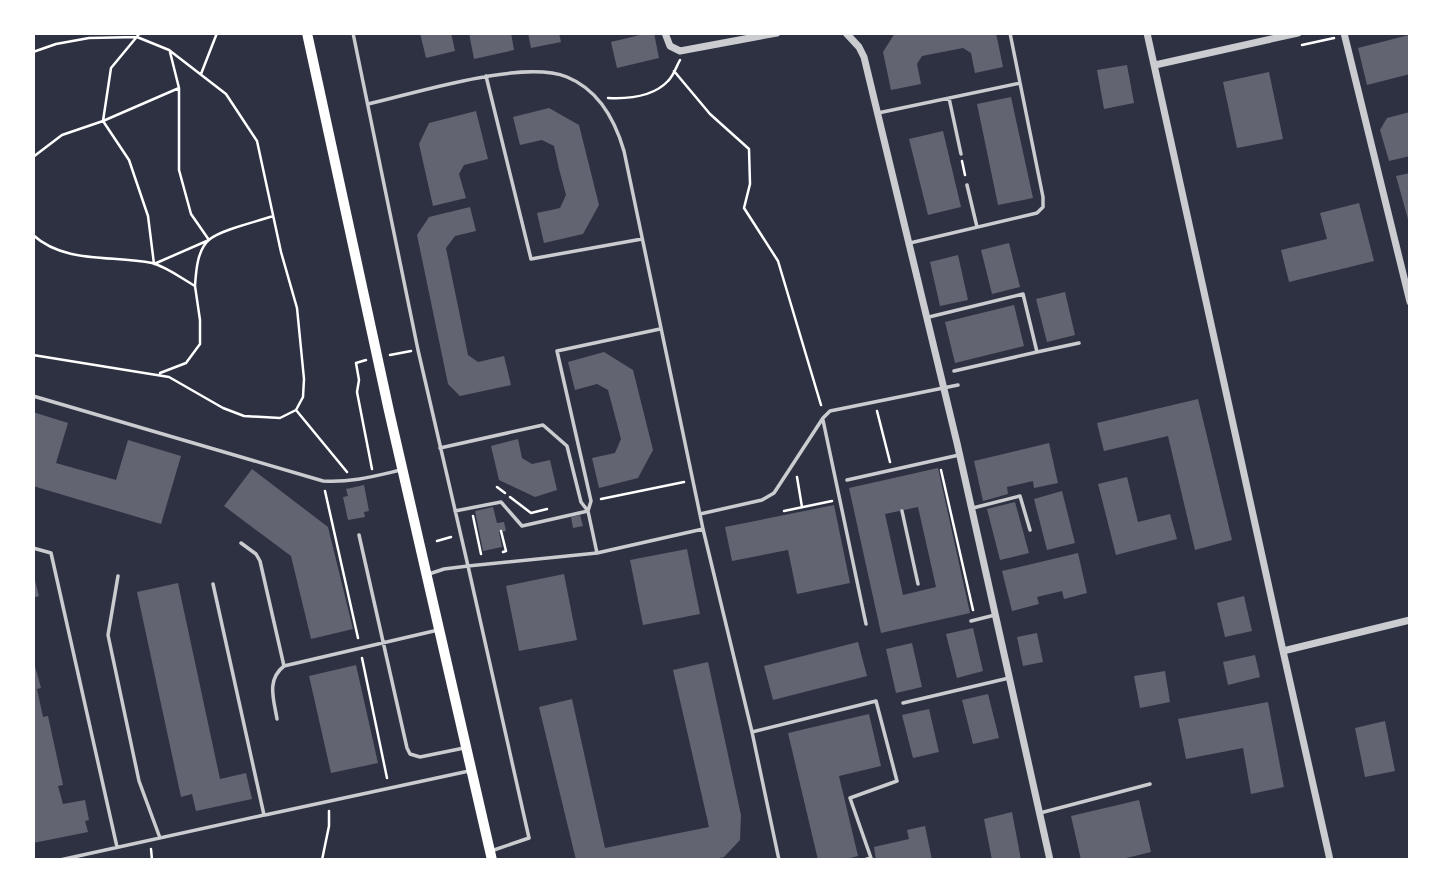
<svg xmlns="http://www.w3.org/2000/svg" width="1443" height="893" viewBox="0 0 1443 893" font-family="'Fira Sans Condensed',sans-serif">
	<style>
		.building { fill: #626471; fill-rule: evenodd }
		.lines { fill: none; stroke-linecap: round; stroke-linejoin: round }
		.path { stroke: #fff; stroke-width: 2.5 }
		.service { stroke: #caccd0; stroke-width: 3.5 }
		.minor { stroke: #caccd0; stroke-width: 7 }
		.secondary { stroke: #fff; stroke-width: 10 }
	</style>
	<rect width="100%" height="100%" fill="#2d3142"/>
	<path class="building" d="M420 33H451L455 51 426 58Z
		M469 33H511L514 50 474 59Z
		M528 33H559L561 42 531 48Z
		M648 33H654L659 58 617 68 611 42Z
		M895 33H996L1003 67 975 73 971 53 963 48 922 56 917 64 921 84 891 90 883 52Z
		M1409 35 1410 74 1367 85 1358 48Z
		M1127 65 1134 103 1104 109 1097 70Z
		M1269 72 1283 139 1237 148 1223 82Z
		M1011 97 1033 198 998 205 977 104Z
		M549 108 579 125 599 205 583 234 544 243 537 213 560 208 566 195 559 169 554 146 542 140 520 145 513 117Z
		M476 111 488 159 464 165 459 174 466 198 433 206 419 144 429 123Z
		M1410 112V156L1389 161 1380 130 1387 118Z
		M943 131 961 207 928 215 909 139Z
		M1410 173V223H1409L1396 176Z
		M1359 203 1374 261 1289 282 1281 250 1327 239 1320 213Z
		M470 207 476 231 455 236 446 248 468 355 478 362 504 356 511 385 460 396 448 384 417 235 429 217Z
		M1009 243 1020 287 992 294 981 250Z
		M958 255 968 300 940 306 930 262Z
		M1065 292 1075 335 1047 342 1036 299Z
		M1014 305 1024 346 955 363 945 322Z
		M604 352 633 370 653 450 638 478 599 488 592 458 615 453 621 439 608 390 597 384 575 390 568 362Z
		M1198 399 1232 540 1195 550 1168 436 1104 451 1097 423Z
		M33 412 68 423 56 463 116 480 128 440 181 456 161 524 33 486Z
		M518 439 522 458 532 464 550 460 557 490 535 497 499 480 491 446Z
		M1049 443 1058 483 1034 488 1033 481 1007 487 1008 494 983 501 974 461Z
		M938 468 970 613 881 633 849 488ZM918 507 936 587 903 595 885 514Z
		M252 469 328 527 353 629 311 639 291 556 224 506Z
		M1127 477 1138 522 1170 514 1177 539 1116 555 1098 484Z
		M364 485 369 511 364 512 365 517 348 520 343 497 348 496 346 489Z
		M1062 491 1075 543 1047 550 1034 499Z
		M1015 502 1029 553 1000 560 987 509Z
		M834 505 850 583 797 594 788 550 732 561 725 527Z
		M493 507 497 523 504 522 506 531 499 532 502 547 483 551 475 511Z
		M580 515 583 526 573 528 571 517Z
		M687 549 700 614 643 625 630 560Z
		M1078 553 1087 593 1064 599 1062 591 1037 597 1039 604 1012 611 1002 571Z
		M33 573 39 596 33 598Z
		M564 574 577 640 519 651 506 586Z
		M178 583 220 779 246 773 252 799 196 811 192 794 181 797 137 592Z
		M1244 596 1252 631 1225 637 1217 603Z
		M973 628 983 671 957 678 946 634Z
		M1037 633 1043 662 1023 666 1017 637Z
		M858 642 867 676 773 700 764 666Z
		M912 643 922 687 896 693 886 649Z
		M1255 655 1260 677 1228 685 1223 662Z
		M33 659 41 688 37 689 43 717 48 716 63 785 58 786 63 804 85 800 89 820 85 821 88 832 33 843V811L35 810 33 801Z
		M708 662 741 815 740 840 724 857 712 860H576L539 707 572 699 605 848 709 827 673 670Z
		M356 665 378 763 331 773 309 676Z
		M1165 671 1170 702 1140 708 1134 676Z
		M988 694 999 738 973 744 962 700Z
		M1268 702 1284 787 1251 794 1243 748 1186 759 1178 719Z
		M929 709 939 752 913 758 902 715Z
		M869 714 881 766 839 776 858 856 842 860H818L788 733Z
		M1385 721 1395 771 1365 777 1355 728Z
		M1139 800 1151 852 1118 860H1081L1071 816Z
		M1012 812 1021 860H992L984 819Z
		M925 826 932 860H876L874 847 909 839 907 830Z"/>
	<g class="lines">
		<path class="path" d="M140 33 111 68 103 121 129 160 148 216 154 264 209 240 191 214 179 170V88
			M1302 45 1334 38
			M33 52 56 44 89 38 137 37 169 50 226 94 257 141 281 252 297 308 304 379 303 397 296 410 280 418 244 416 223 408 169 377 33 355
			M674 71 710 114 749 149 750 184 744 208 778 261 821 405
			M201 74 217 33
			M608 98C629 99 653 97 668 81 674 75 676 67 680 60
			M33 157 62 135 103 121 179 88 170 52
			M962 161 965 175
			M33 235C65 264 112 255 152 263 167 267 181 278 195 286L200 320V344L186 363 160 373
			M195 286C196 272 197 249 210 239 223 229 256 222 273 216
			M390 355 411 351
			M366 360 356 363 359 380 357 392 372 469
			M296 410 347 472
			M877 411 890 462
			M941 470 973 610
			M797 477 802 507
			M497 487 505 493
			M325 491 358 638
			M510 497 531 513 547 509
			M601 499 684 482
			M784 511 832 501
			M473 516 481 554
			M501 531 506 551 503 552
			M437 541 451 537
			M362 658 387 778
			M151 849 152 860
			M322 860 329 826V811"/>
		<path class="service" d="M353 33 418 350 468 566 529 838 491 851
			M486 76 531 259 642 239
			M949 98 961 154
			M368 104C416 93 522 59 567 77 599 90 615 120 624 151L703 529 752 732
			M878 113 1020 83
			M967 185 977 227
			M910 243 1037 213 1043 207V197L1010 33
			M929 317 1023 294 1037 352 954 371
			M1037 352 1079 343
			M33 396 323 481C350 483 375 476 401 470
			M823 420 866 624
			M440 448 543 425 567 446 581 502 588 511 597 553
			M847 480 959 455
			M973 508 1020 496 1030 530
			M455 511 501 502 522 526 588 511 591 501 557 351 660 329
			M902 511 918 584
			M700 514 762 500 774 493 823 418 830 411 958 385
			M359 535 407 748 410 754 420 757 464 748
			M241 543 256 554 260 561 284 666C266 680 274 700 277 719
			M33 548 51 553 117 847
			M429 574 444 569 468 566 597 553 703 529
			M118 576 108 635 139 781 160 838
			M971 621 995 615
			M284 666 438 630
			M903 703 1009 678
			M1040 813 1150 784
			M265 815 469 771
			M60 860 264 815 213 584
			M779 860 752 732 876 701 897 781 850 798 871 858 864 860"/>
		<path class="minor" d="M665 33 670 46 680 51 777 33
			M846 33 859 47 864 57 957 443 1050 860
			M1147 33 1283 651 1330 860
			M1344 33 1410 302
			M1155 65 1298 33
			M1283 651 1410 620"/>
		<path class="secondary" d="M307 33 389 411 492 860"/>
	</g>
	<rect width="1443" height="893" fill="none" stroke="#ffffff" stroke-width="70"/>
</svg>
